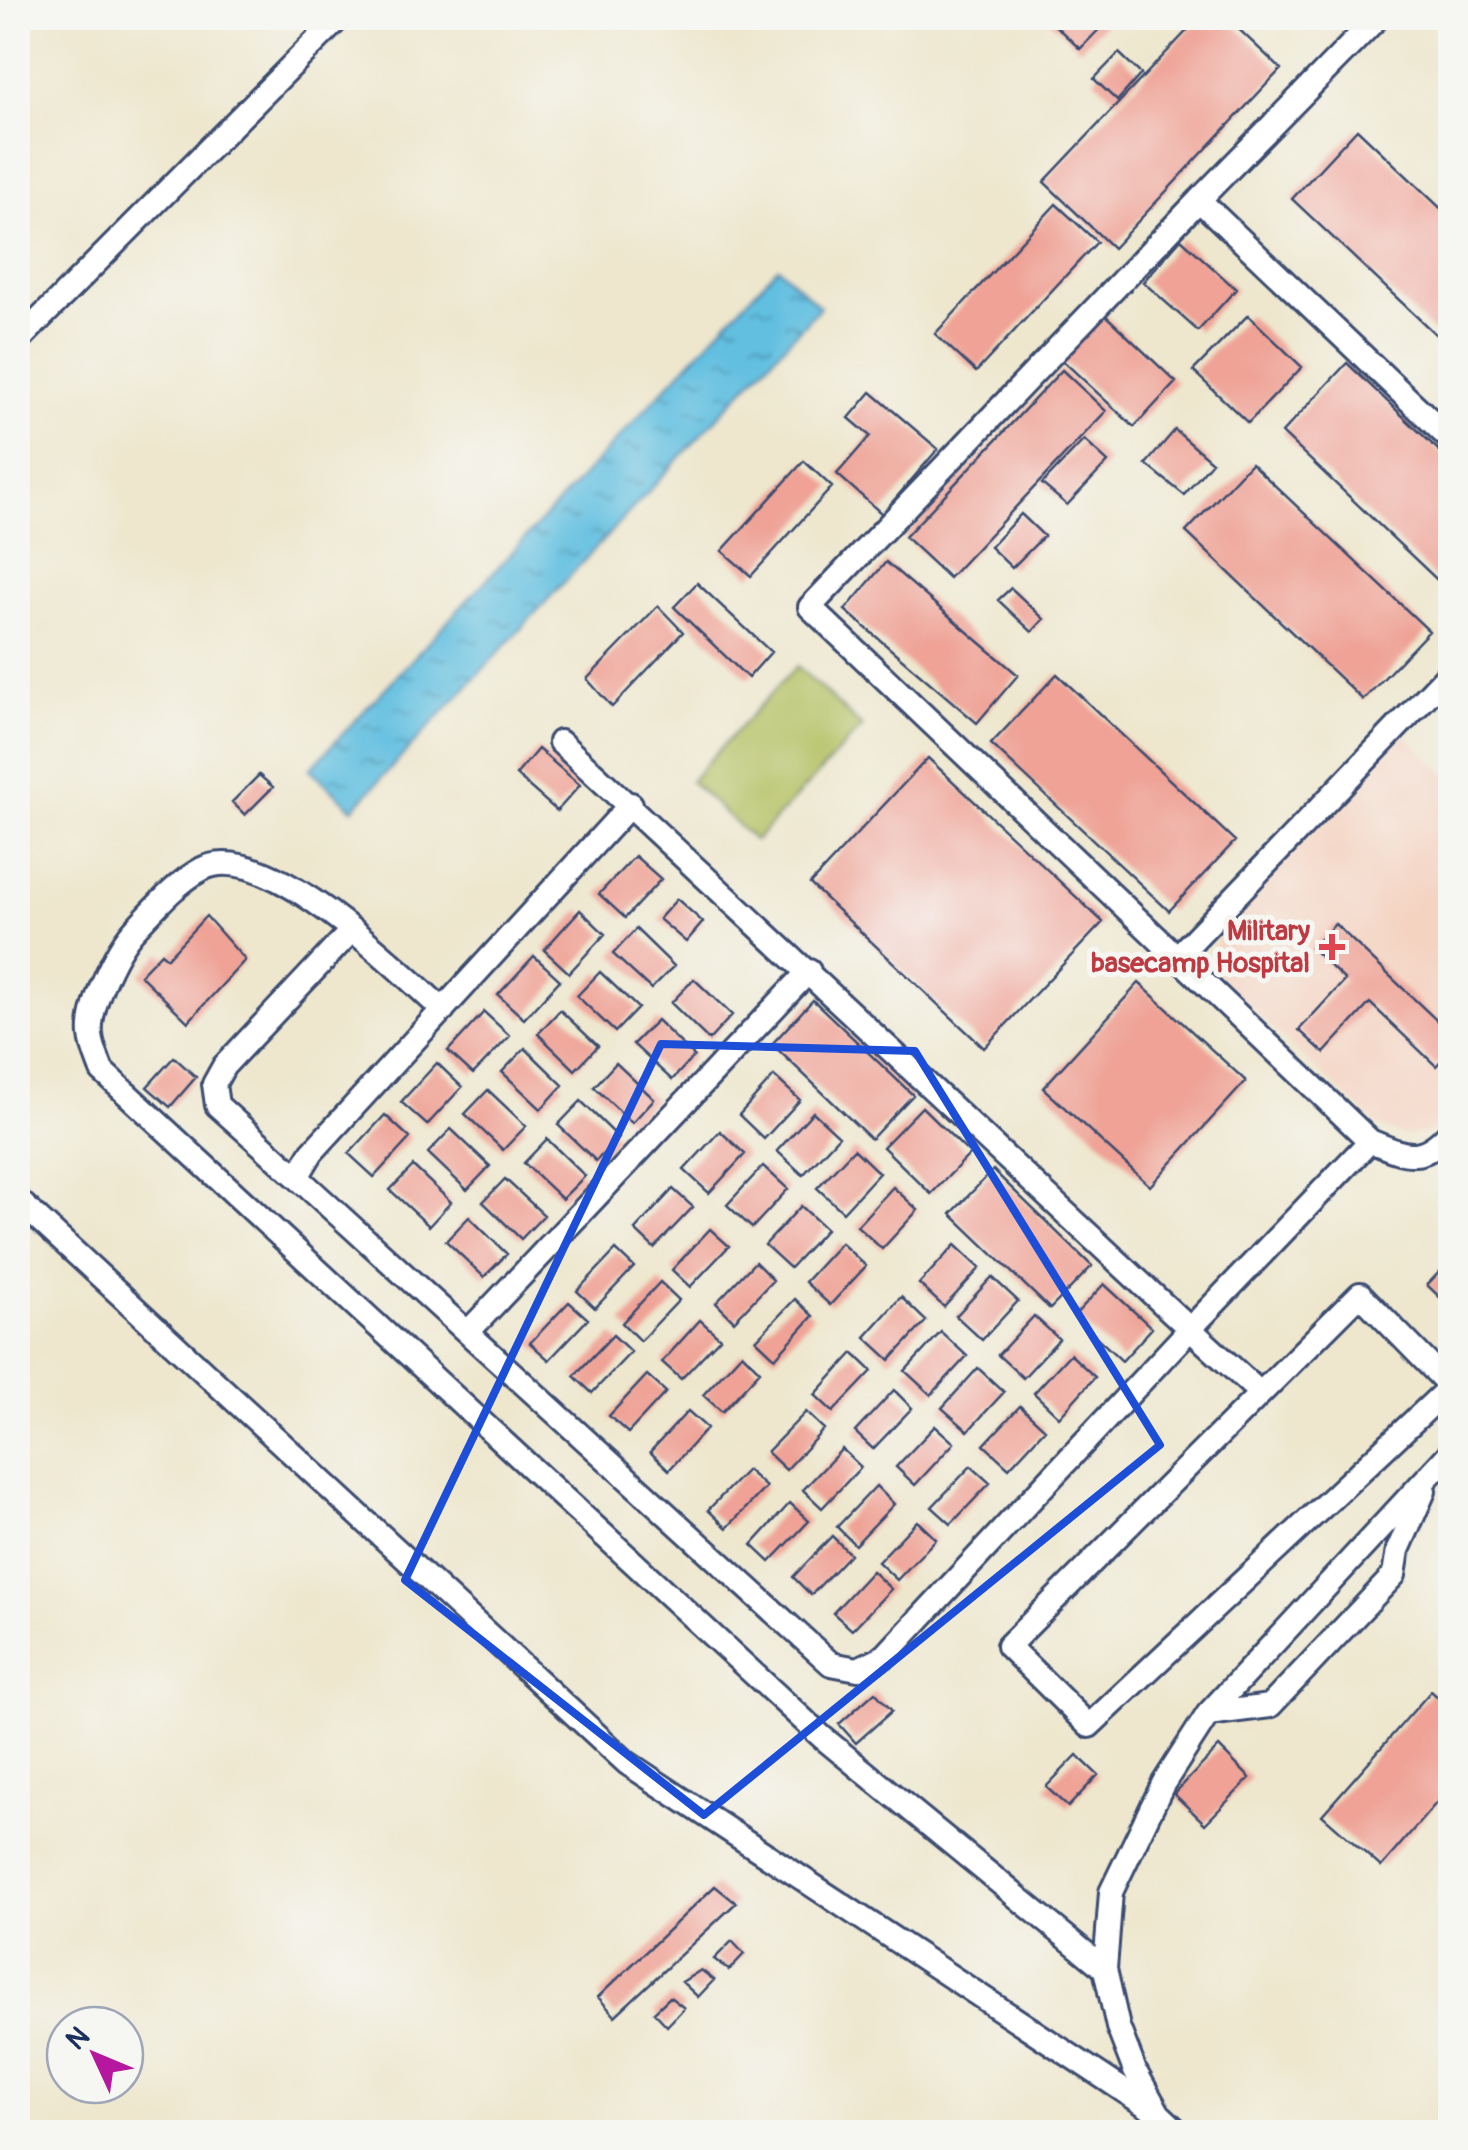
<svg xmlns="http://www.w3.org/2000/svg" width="1468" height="2150" viewBox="0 0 1468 2150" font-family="Pangolin,sans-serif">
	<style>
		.built { fill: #f4d3c1 }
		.garden { fill: #b3c061; stroke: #677860; stroke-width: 2.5 }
		.water { fill: url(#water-ripples); stroke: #3e779f; stroke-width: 2.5 }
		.building { fill: #efa295 }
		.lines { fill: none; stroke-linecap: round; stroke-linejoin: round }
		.service-casing { stroke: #3b4b6f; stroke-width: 28 }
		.service { stroke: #fff; stroke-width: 22 }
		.marked { fill: none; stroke: #1d4ed8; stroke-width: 8; stroke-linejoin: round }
		.health-dot { fill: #e0444e; stroke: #f6f6f2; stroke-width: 4 }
		.labels { text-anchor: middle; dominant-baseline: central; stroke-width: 10; stroke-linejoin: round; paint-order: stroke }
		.health-label { font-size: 28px; font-weight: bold; fill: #be3a42; stroke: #f6f6f2; text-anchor: end }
	</style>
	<defs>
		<pattern id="water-ripples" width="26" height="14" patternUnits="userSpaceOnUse" patternTransform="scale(2.5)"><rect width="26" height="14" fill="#62bfe0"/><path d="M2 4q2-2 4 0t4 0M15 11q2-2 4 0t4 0" fill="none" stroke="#509cb9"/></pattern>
	</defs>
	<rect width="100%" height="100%" fill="#f6f6f2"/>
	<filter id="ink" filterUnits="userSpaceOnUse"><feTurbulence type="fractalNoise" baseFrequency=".01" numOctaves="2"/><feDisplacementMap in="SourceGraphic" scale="20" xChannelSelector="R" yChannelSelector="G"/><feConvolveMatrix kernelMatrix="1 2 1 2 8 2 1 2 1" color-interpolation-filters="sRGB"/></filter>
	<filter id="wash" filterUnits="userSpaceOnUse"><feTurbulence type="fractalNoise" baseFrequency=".0048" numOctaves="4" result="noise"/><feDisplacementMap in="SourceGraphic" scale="40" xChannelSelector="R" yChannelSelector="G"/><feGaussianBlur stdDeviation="2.25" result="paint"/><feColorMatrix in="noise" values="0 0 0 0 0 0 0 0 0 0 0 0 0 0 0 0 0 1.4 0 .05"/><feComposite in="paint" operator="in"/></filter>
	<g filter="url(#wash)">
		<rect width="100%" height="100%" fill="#eee7ce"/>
		<path class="built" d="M1404 733 1450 778V1118L1429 1133 1403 1136 1378 1126 1221 981 1211 960 1218 933Z"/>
		<path class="garden" d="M797 666 862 727 755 841 690 781Z"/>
		<path class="water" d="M778 267 820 307 353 809 310 769Z"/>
		<g id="blocks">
			<path class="building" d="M1047 18H1110L1080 49Z
				M1199 18H1227L1281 69 1113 248 1044 182Z
				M1119 53 1141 74 1117 101 1094 79Z
				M1357 129 1450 217V348L1292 199Z
				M1056 204 1097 242 976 372 935 334Z
				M1181 239 1236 289 1198 331 1143 282Z
				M1104 314 1176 382 1134 427 1061 359Z
				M1248 315 1302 367 1248 423 1193 371Z
				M1347 363 1450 461V592L1282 433Z
				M1062 370 1106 411 949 578 905 537Z
				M871 392 938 449 882 514 837 474 870 436 849 418Z
				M1175 430 1212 462 1184 495 1146 464Z
				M1084 440 1108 462 1067 505 1042 484Z
				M804 461 832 487 751 576 722 551Z
				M1251 463 1429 631 1363 700 1186 532Z
				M1021 514 1044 536 1012 568 990 547Z
				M886 562 1018 675 977 723 845 610Z
				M697 583 771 652 748 678 674 607Z
				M1011 588 1044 619 1032 632 998 600Z
				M658 606 683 632 612 707 587 679Z
				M1057 674 1235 841 1169 911 991 744Z
				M538 749 580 785 557 811 516 775Z
				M928 758 1103 922 984 1048 810 884Z
				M259 775 273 787 245 815 232 802Z
				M635 856 661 879 625 918 599 894Z
				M677 899 703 922 686 942 659 919Z
				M580 910 605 934 569 973 544 950Z
				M206 916 245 960 188 1022 140 975 161 953 167 958Z
				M1335 924 1450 1033V1051L1436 1066 1370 1003 1324 1053 1299 1030 1345 980 1311 948Z
				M636 929 674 966 651 989 613 954Z
				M534 956 560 980 524 1019 498 995Z
				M600 972 638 1008 615 1032 577 996Z
				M694 979 732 1015 709 1040 671 1003Z
				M1139 983 1246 1081 1150 1186 1043 1088Z
				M813 1000 913 1095 871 1139 772 1044Z
				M560 1010 598 1046 575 1070 538 1034Z
				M484 1012 510 1036 473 1074 448 1051Z
				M657 1020 694 1056 672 1080 633 1044Z
				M525 1048 563 1085 541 1109 502 1072Z
				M174 1057 196 1077 170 1107 147 1087Z
				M437 1063 462 1087 427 1125 401 1102Z
				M616 1063 654 1099 632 1123 594 1087Z
				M774 1076 800 1100 764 1139 739 1115Z
				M488 1090 526 1126 503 1150 465 1114Z
				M581 1101 619 1138 596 1161 558 1125Z
				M922 1107 970 1154 931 1194 883 1147Z
				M813 1112 839 1136 803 1175 777 1151Z
				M385 1115 410 1138 374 1177 349 1154Z
				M451 1129 490 1166 467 1190 428 1153Z
				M720 1131 745 1154 709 1193 684 1170Z
				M547 1139 585 1176 562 1199 524 1163Z
				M854 1149 879 1173 843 1212 817 1188Z
				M413 1166 451 1202 429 1226 390 1190Z
				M763 1166 788 1189 752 1228 727 1205Z
				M993 1170 1092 1266 1050 1309 951 1214Z
				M505 1179 544 1215 521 1239 483 1202Z
				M893 1187 918 1210 882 1249 857 1226Z
				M673 1189 693 1207 654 1248 635 1230Z
				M801 1206 826 1229 790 1268 765 1245Z
				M469 1217 507 1254 484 1277 446 1241Z
				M710 1229 729 1246 690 1287 672 1270Z
				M841 1243 866 1266 830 1305 805 1282Z
				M955 1245 980 1268 944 1307 919 1284Z
				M616 1250 634 1267 595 1308 577 1291Z
				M1450 1261V1307L1427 1285Z
				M755 1262 773 1280 734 1321 716 1303Z
				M992 1277 1018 1301 982 1340 956 1316Z
				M660 1282 679 1300 640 1341 622 1323Z
				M1104 1284 1152 1328 1122 1361 1074 1316Z
				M901 1297 926 1321 890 1360 865 1337Z
				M795 1299 813 1316 775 1358 756 1340Z
				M569 1302 588 1319 549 1360 530 1343Z
				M1034 1316 1059 1339 1023 1378 998 1355Z
				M700 1320 720 1338 681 1379 662 1362Z
				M941 1332 967 1356 931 1395 905 1371Z
				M613 1335 631 1352 592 1393 574 1376Z
				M742 1353 760 1371 722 1412 703 1395Z
				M853 1353 872 1371 833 1412 815 1395Z
				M1070 1354 1095 1377 1059 1417 1034 1393Z
				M978 1368 1004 1392 968 1431 942 1408Z
				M647 1375 666 1392 628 1433 609 1416Z
				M894 1390 912 1408 873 1449 855 1432Z
				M1020 1406 1045 1429 1009 1468 984 1445Z
				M688 1411 707 1428 669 1470 650 1452Z
				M806 1412 824 1429 786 1470 767 1452Z
				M935 1426 954 1443 915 1485 896 1467Z
				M842 1449 861 1467 822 1508 803 1490Z
				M971 1466 990 1483 951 1524 932 1507Z
				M747 1470 766 1487 727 1528 708 1510Z
				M876 1486 894 1504 855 1545 837 1527Z
				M790 1503 809 1521 770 1562 752 1545Z
				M917 1521 936 1539 897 1580 878 1562Z
				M832 1536 850 1554 811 1595 793 1577Z
				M872 1571 891 1589 852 1630 833 1613Z
				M1431 1691 1450 1708V1787L1381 1867 1322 1815Z
				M875 1692 892 1711 856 1743 839 1724Z
				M1219 1747 1250 1778 1205 1824 1174 1794Z
				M1077 1755 1098 1775 1068 1807 1046 1787Z
				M715 1886 736 1903 615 2016 598 1997Z
				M732 1941 744 1954 729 1970 714 1959Z
				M701 1970 714 1980 698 1997 682 1982Z
				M670 1997 684 2008 667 2026 654 2012Z"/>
		</g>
	</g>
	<g filter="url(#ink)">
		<use href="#blocks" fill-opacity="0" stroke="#3b4b6f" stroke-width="2.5"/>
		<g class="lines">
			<defs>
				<path id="service" d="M1199 200 1377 18
					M18 341 339 18
					M560 742 1190 1329 1370 1141C1407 1156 1421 1164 1450 1132
					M631 804 312 1152 297 1177 831 1664 858 1669 885 1656 1190 1329 1260 1393
					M1177 957 1450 672
					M443 1010C399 971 265 836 202 869 176 883 154 909 134 930 116 950 88 1007 91 1035 92 1047 98 1060 102 1071L822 1737 1105 1969
					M1370 1141 810 607 1199 200 1450 439
					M297 1177 217 1105 214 1084 224 1066 352 930
					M18 1200 627 1763 1159 2114
					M468 1332 809 971
					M1450 1386 1360 1294 1008 1646 1089 1726 1450 1387
					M1208 1714 1270 1706 1394 1575 1398 1550 1424 1491
					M1178 2132 1159 2114 1135 2071 1118 2027 1105 1969 1111 1892 1163 1784 1208 1714 1450 1453"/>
			</defs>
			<use href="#service" class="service-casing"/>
			<use href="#service" class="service"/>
		</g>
	</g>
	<path class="marked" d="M661 1044 915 1051 1160 1445 704 1815 405 1580Z"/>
	<path class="health-dot" d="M1327 932h10v10h10v10h-10v10h-10v-10h-10v-10h10z"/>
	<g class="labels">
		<g class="health-label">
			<text x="1310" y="931">Military<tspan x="1310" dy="32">basecamp Hospital</tspan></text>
		</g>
	</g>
	<rect width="1468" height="2150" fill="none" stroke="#f6f6f2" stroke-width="60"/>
	<g transform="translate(95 2055) rotate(314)"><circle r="48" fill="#f6f6f2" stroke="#9ea6b7" stroke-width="2.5"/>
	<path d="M0-8L18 38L0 25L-18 38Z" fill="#b5179e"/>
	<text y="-15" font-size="28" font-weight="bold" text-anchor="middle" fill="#1b2f5e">N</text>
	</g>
</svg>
